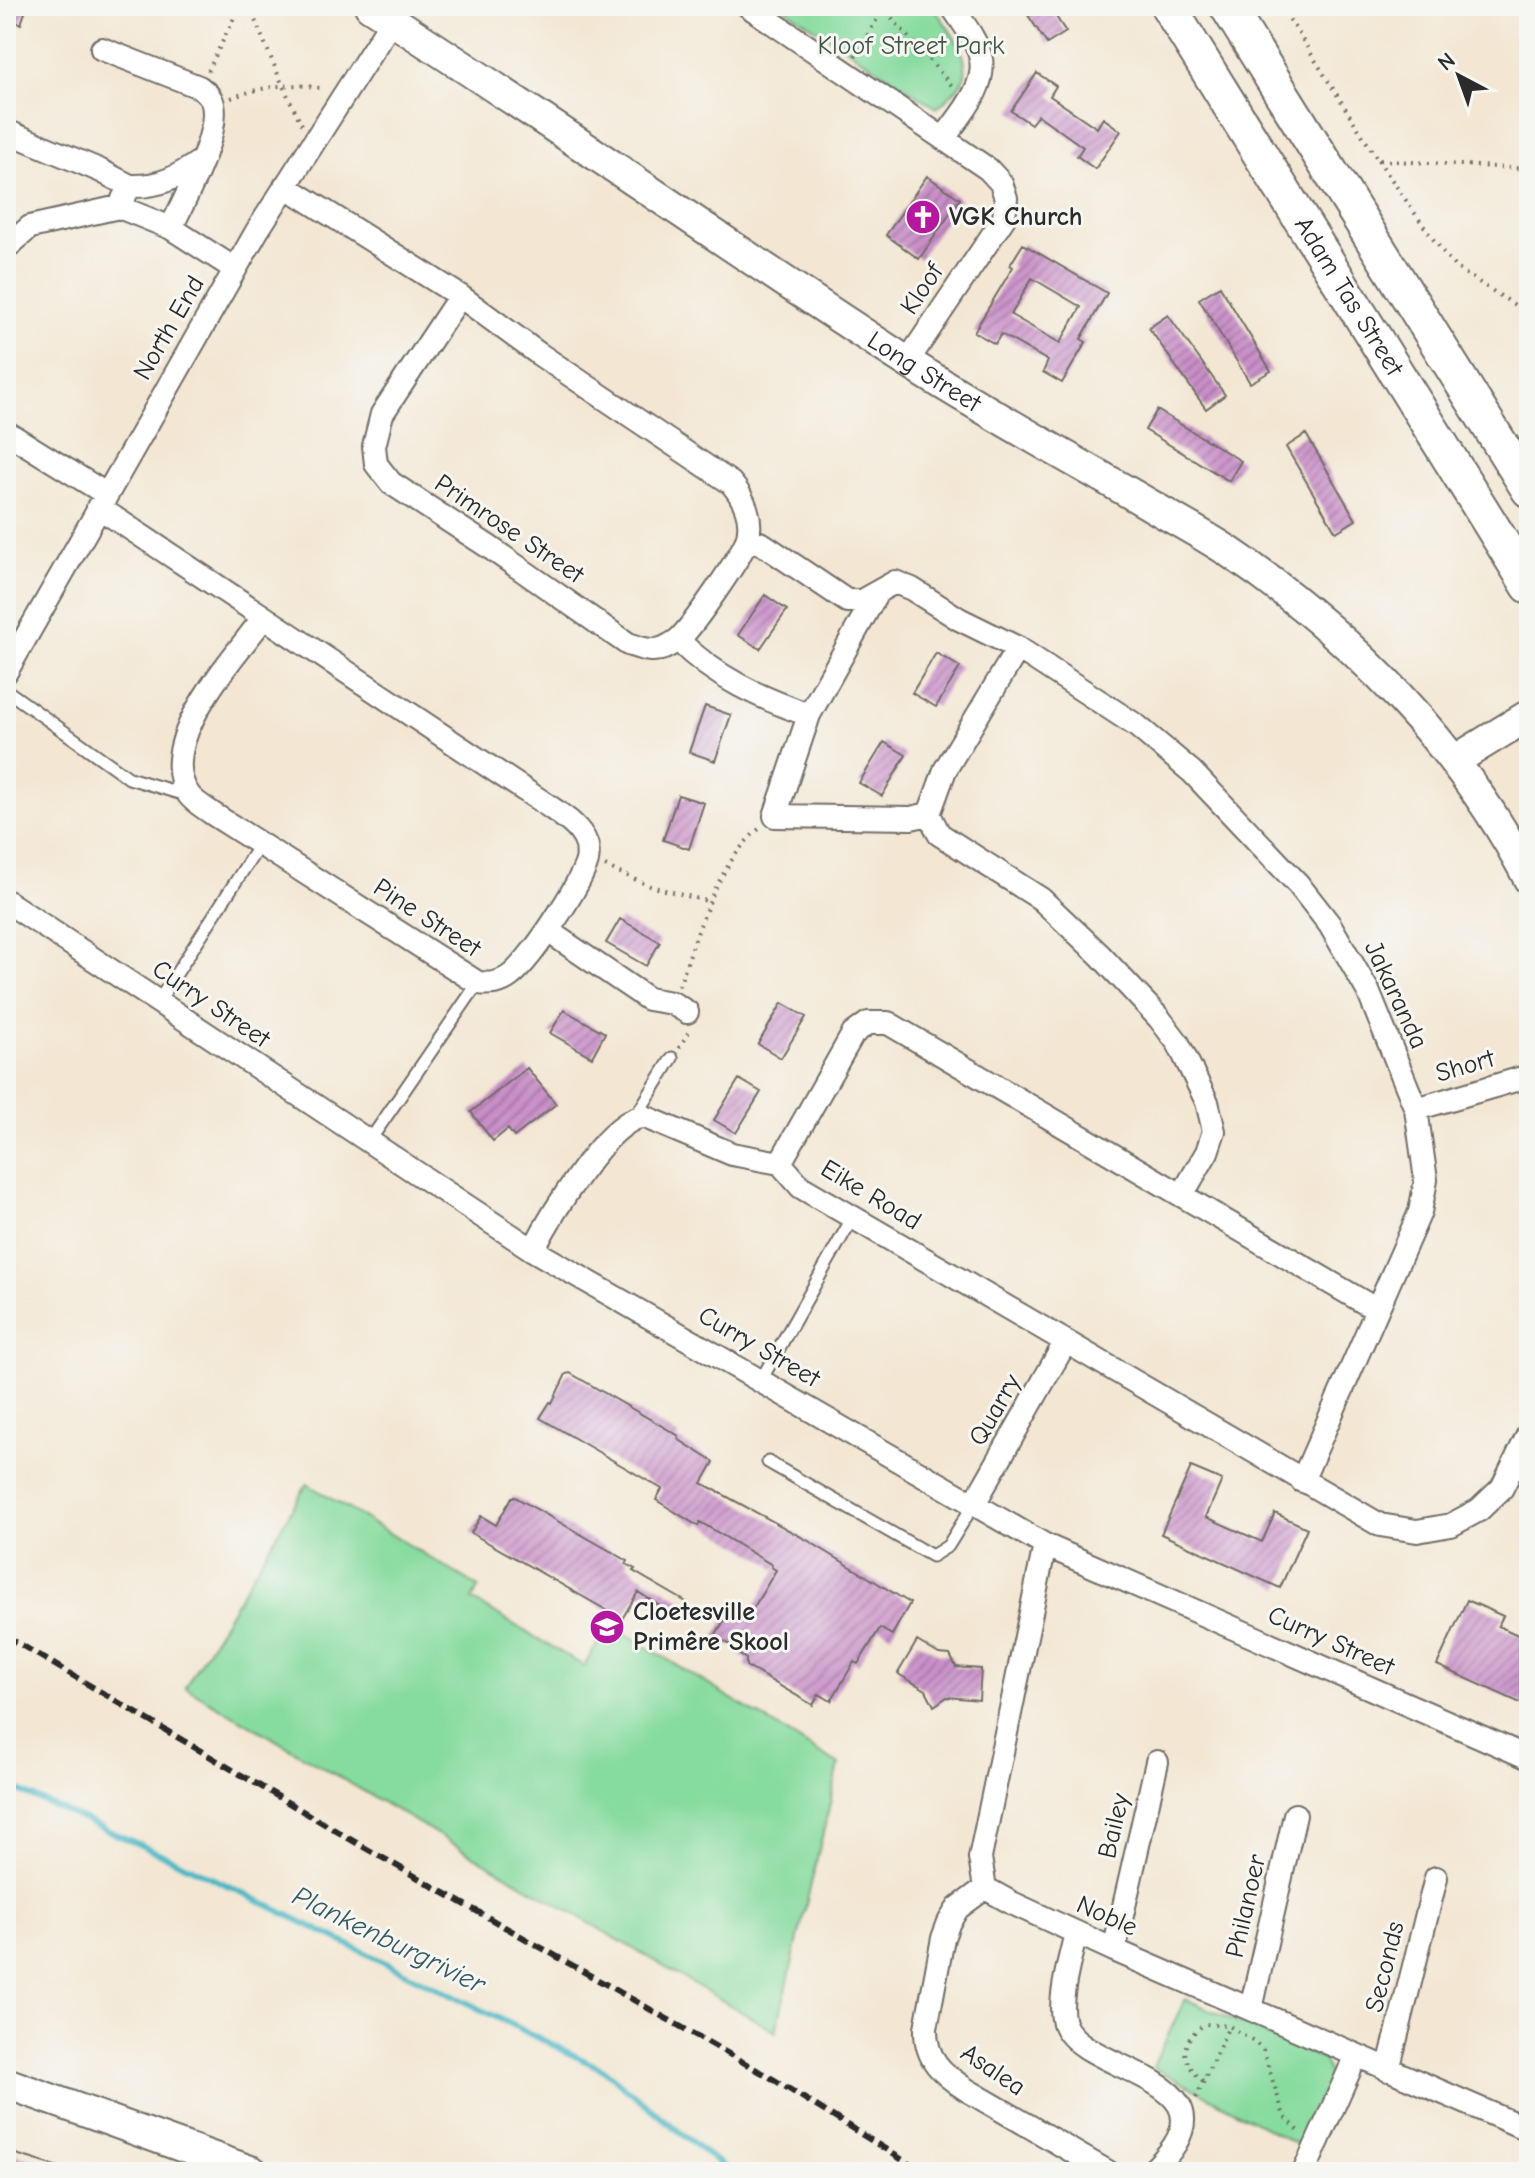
<svg xmlns="http://www.w3.org/2000/svg" width="1535" height="2178" viewBox="0 0 1535 2178" font-family="'Comic Neue',sans-serif">
	<style>
		.park { fill: #86db9e; stroke: #588364; stroke-width: 2 }
		.lines { fill: none; stroke-linecap: round; stroke-linejoin: round }
		.stream { stroke: #49b7c4; stroke-width: 6 }
		.building { fill: url(#building-hatch); fill-rule: evenodd }
		.lane-casing { stroke: #716d66; stroke-width: 15 }
		.street-casing { stroke: #716d66; stroke-width: 26 }
		.secondary-casing { stroke: #716d66; stroke-width: 34 }
		.primary-casing { stroke: #716d66; stroke-width: 38 }
		.path { stroke: #716d66; stroke-width: 4; stroke-dasharray: 2 6; stroke-linecap: butt }
		.lane { stroke: #fff; stroke-width: 11 }
		.street { stroke: #fff; stroke-width: 22 }
		.secondary { stroke: #fff; stroke-width: 30 }
		.primary { stroke: #fff; stroke-width: 34 }
		.rail { stroke: #2b2b2b; stroke-width: 6; stroke-dasharray: 12 6; stroke-linecap: butt }
		.labels { text-anchor: middle; dominant-baseline: central; stroke-width: 6; stroke-linejoin: round; paint-order: stroke }
		.park-label { font-size: 26px; fill: #425748; stroke: #f6f6f2 }
		.poi-label { font-size: 26px; font-weight: bold; fill: #2b2b2b; stroke: #f6f6f2; text-anchor: start }
		.street-label { font-size: 26px; fill: #2b2b2b; stroke: #f6f6f2 }
		.water-label { font-size: 28px; font-style: italic; fill: #365c61; stroke: #f6f6f2 }
	</style>
	<defs>
		<pattern id="building-hatch" width="6" height="6" patternUnits="userSpaceOnUse" patternTransform="scale(2)"><rect width="6" height="6" fill="#c98fc8"/><path d="M-1 1l2-2M0 6l6-6M5 7l2-2" fill="none" stroke="#a375a3"/></pattern>
	</defs>
	<rect width="100%" height="100%" fill="#f6f6f2"/>
	<filter id="ink" filterUnits="userSpaceOnUse"><feTurbulence type="fractalNoise" baseFrequency=".0125" numOctaves="2"/><feDisplacementMap in="SourceGraphic" scale="16" xChannelSelector="R" yChannelSelector="G"/><feConvolveMatrix kernelMatrix="1 2 1 2 8 2 1 2 1" color-interpolation-filters="sRGB"/></filter>
	<filter id="wash" filterUnits="userSpaceOnUse"><feTurbulence type="fractalNoise" baseFrequency=".006" numOctaves="4" result="noise"/><feDisplacementMap in="SourceGraphic" scale="32" xChannelSelector="R" yChannelSelector="G"/><feGaussianBlur stdDeviation="1.8" result="paint"/><feColorMatrix in="noise" values="0 0 0 0 0 0 0 0 0 0 0 0 0 0 0 0 0 1.4 0 .05"/><feComposite in="paint" operator="in"/></filter>
	<g filter="url(#wash)">
		<rect width="100%" height="100%" fill="#f3e7d3"/>
		<path class="park" d="M781 6H933C944 24 969 50 965 74 962 87 946 99 937 108Z
			M307 1484 479 1587 472 1600 584 1666 610 1624 839 1765 776 2032 185 1687Z
			M1185 1999 1324 2060 1330 2078 1300 2146 1153 2067Z"/>
		<g class="lines">
			<path class="stream" d="M6 1785 192 1868 604 2070 729 2172"/>
		</g>
		<g id="blocks">
			<path class="building" d="M6 6H27L21 24 6 19Z
				M1022 6H1049L1066 32 1047 44Z
				M1037 73 1056 86 1050 96 1097 128 1103 118 1121 131 1095 169 1077 156 1083 147 1038 115 1031 124 1011 111Z
				M927 176 960 199 919 259 886 235Z
				M1023 244 1107 293 1081 339 1086 342 1062 383 1043 372 1048 361 1001 334 995 344 974 332 1013 267 1010 265ZM1032 278 1081 307 1060 343 1011 315Z
				M1220 286 1271 371 1250 383 1199 299Z
				M1168 315 1225 395 1206 409 1149 328Z
				M1157 410 1241 461 1229 481 1145 430Z
				M1306 434 1356 520 1336 532 1286 447Z
				M765 595 787 610 760 649 738 635Z
				M936 653 960 667 936 707 912 693Z
				M705 706 731 715 715 761 689 752Z
				M884 742 906 755 882 796 859 783Z
				M678 795 704 803 689 849 663 840Z
				M620 919 660 942 646 966 606 943Z
				M782 1003 806 1017 781 1058 758 1044Z
				M564 1010 605 1033 592 1057 550 1033Z
				M527 1068 556 1104 514 1137 508 1129 493 1141 471 1112Z
				M739 1079 761 1092 736 1133 714 1120Z
				M570 1373 679 1436 678 1439 714 1462 702 1483 807 1540 910 1603 892 1635 880 1628 858 1664 854 1662 831 1701 819 1694 813 1705 746 1666V1659L735 1652 738 1649 715 1636 732 1607 748 1617 776 1570 771 1567 772 1565 700 1522 698 1526 656 1500 662 1489 540 1418 550 1402 552 1403 566 1374Z
				M1191 1467 1222 1480 1206 1517 1262 1542 1275 1513 1307 1528 1280 1588 1161 1534Z
				M512 1497H515L628 1561 626 1564 635 1569 633 1571 688 1603 679 1618 638 1592 622 1619 471 1533 481 1516 496 1525Z
				M1467 1600 1503 1616 1498 1626 1529 1640V1707L1437 1665Z
				M917 1641 939 1654 950 1655 956 1667 981 1669 979 1700 947 1697 934 1706 926 1690 900 1675 898 1673Z
				M6 2151 62 2168V2172H6Z"/>
		</g>
	</g>
	<g filter="url(#ink)">
		<use href="#blocks" fill-opacity="0" stroke="#716d66" stroke-width="2"/>
		<g class="lines">
			<defs>
				<path id="lane" d="M6 690 129 778 189 796
					M158 1002 260 844
					M636 1116 672 1058
					M368 1143 478 983
					M761 1380 853 1217
					M768 1462 932 1556 948 1546 974 1504"/>
				<path id="street" d="M748 6 988 169 1001 183 1006 198 1004 218 907 362
					M102 49 199 87C204 91 210 95 212 101 223 130 184 200 171 228
					M6 131 99 170 130 186
					M944 138C960 115 989 85 980 55 975 37 961 21 952 6
					M285 186 460 296 539 354 731 483C744 498 754 519 747 540 740 558 694 624 680 638 676 642 670 645 664 648 652 653 640 648 628 644L489 547 391 483 376 464 374 446 382 414 460 296
					M123 199 130 186C160 187 178 177 202 160
					M6 248 30 227 119 207 171 228 235 269
					M6 432 106 494
					M98 507 547 805C561 815 580 826 586 843 588 847 588 857 587 861 581 884 527 967 507 978 497 984 489 984 478 983L213 814C205 808 194 802 189 795 152 744 235 657 264 617
					M748 538 764 545 847 601H861L895 582 912 589 959 619 1018 648 1137 726 1192 772 1298 884 1330 925 1368 991 1416 1109 1426 1180 1420 1212 1302 1481
					M877 593 809 715 775 816 911 818 929 814
					M678 640C715 678 761 698 809 715
					M1018 648 945 770 929 814 939 834 1041 899 1100 955 1159 1018 1178 1043 1207 1102 1214 1131 1207 1152 1182 1195
					M6 672 257 231 392 20
					M6 901 533 1250 1045 1545 1529 1758
					M548 931 648 999 672 1003 687 1012
					M1416 1109 1529 1076
					M780 1163 801 1187 1380 1525 1417 1531 1451 1525 1479 1510 1502 1488 1529 1433
					M780 1163 853 1034 868 1023H888L1377 1310
					M533 1250C548 1221 610 1114 645 1117L732 1154 780 1163
					M974 1504 1065 1343
					M1045 1545 980 1858 985 1888 1012 1903 1114 1950 1529 2130
					M985 1888 958 1908 949 1922 943 1938 926 2028C925 2059 942 2074 967 2090L1108 2172
					M1076 1933C1071 1955 1057 2002 1064 2023 1081 2075 1253 2077 1151 2172
					M1114 1950 1157 1762
					M1251 2009 1295 1815
					M1388 2070 1436 1878
					M1304 2172 1356 2056"/>
				<g id="secondary">
					<path id="s1" d="M370 6C550 121 725 244 904 360 985 412 1070 458 1152 506 1177 521 1204 535 1228 551 1351 634 1461 747 1529 879"/>
					<path d="M1454 761 1529 715"/>
					<path d="M6 2083 253 2172"/>
				</g>
				<g id="primary">
					<path id="s2" d="M1168 6 1529 586"/>
					<path d="M1227 6 1529 490"/>
				</g>
			</defs>
			<use href="#lane" class="lane-casing"/>
			<use href="#street" class="street-casing"/>
			<use href="#secondary" class="secondary-casing"/>
			<use href="#primary" class="primary-casing"/>
			<path class="path" d="M249 6 283 86 302 125
				M881 6 954 88
				M1281 6 1378 160 1529 169
				M855 56 883 9
				M208 71 240 6
				M231 98C261 87 292 81 324 89
				M1378 160 1430 235 1455 267 1529 314
				M605 866 650 886 710 902
				M679 986C698 933 715 866 760 828
				M679 1048 689 1031
				M1203 2081C1180 2061 1178 2042 1205 2024L1229 2026 1254 2041 1263 2050 1284 2116 1299 2131
				M1196 2098 1229 2026"/>
			<use href="#lane" class="lane"/>
			<use href="#street" class="street"/>
			<use href="#secondary" class="secondary"/>
			<use href="#primary" class="primary"/>
			<path class="rail" d="M6 1636 360 1845 773 2079 922 2172"/>
		</g>
	</g>
	<defs>
		<symbol id="church-disc" viewBox="-11 -11 22 22"><circle r="9.5" fill="#b5179e" stroke="#f6f6f2"/><path d="M-1.2-6h2.4v3.5h3.3v2.4h-3.3V6h-2.4V-.1h-3.3v-2.4h3.3Z" fill="#fff"/></symbol>
		<symbol id="school-disc" viewBox="-11 -11 22 22"><circle r="9.5" fill="#b5179e" stroke="#f6f6f2"/><path d="M0-5L7-2L0 1L-7-2ZM-4 1L0 2.5L4 1V4Q0 6-4 4Z" fill="#fff"/></symbol>
	</defs>
	<g fill-rule="evenodd">
		<use href="#church-disc" x="903" y="197" width="40" height="40"/>
		<use href="#school-disc" x="587" y="1607" width="40" height="40"/>
	</g>
	<g class="labels">
		<g class="park-label">
			<text x="911" y="46">Kloof Street Park</text>
		</g>
		<g class="poi-label">
			<text x="949" y="217">VGK Church</text>
			<text x="633" y="1612">Cloetesville<tspan x="633" dy="30">Primêre Skool</tspan></text>
		</g>
		<g class="street-label">
			<text transform="translate(922 289) rotate(-56)">Kloof</text>
			<text stroke="none"><textPath href="#s2" startOffset="342">Adam Tas Street</textPath></text>
			<text transform="translate(169 328) rotate(-60)">North End</text>
			<text stroke="none"><textPath href="#s1" startOffset="664">Long Street</textPath></text>
			<text transform="translate(509 529) rotate(34)">Primrose Street</text>
			<text transform="translate(427 918) rotate(33)">Pine Street</text>
			<text transform="translate(1396 995) rotate(65)">Jakaranda</text>
			<text transform="translate(211 1004) rotate(34)">Curry Street</text>
			<text transform="translate(1465 1066) rotate(-16)">Short</text>
			<text transform="translate(871 1195) rotate(31)">Eike Road</text>
			<text transform="translate(759 1347) rotate(30)">Curry Street</text>
			<text transform="translate(995 1410) rotate(-60)">Quarry</text>
			<text transform="translate(1331 1641) rotate(24)">Curry Street</text>
			<text transform="translate(1114 1826) rotate(-77)">Bailey</text>
			<text transform="translate(1246 1906) rotate(-77)">Philanoer</text>
			<text transform="translate(1107 1916) rotate(24)">Noble</text>
			<text transform="translate(1385 1967) rotate(-76)">Seconds</text>
			<text transform="translate(993 2070) rotate(34)">Asalea</text>
		</g>
		<g class="water-label">
			<text transform="translate(389 1940) rotate(26)">Plankenburgrivier</text>
		</g>
	</g>
	<rect width="1535" height="2178" fill="none" stroke="#f6f6f2" stroke-width="32"/>
	<g transform="translate(1459 76) rotate(319)" stroke="#f6f6f2" stroke-width="6" paint-order="stroke">
	<path d="M0-6L14 30L0 20L-14 30Z" fill="#2b2b2b"/>
	<text y="-12" font-size="22" font-weight="bold" text-anchor="middle" fill="#2b2b2b">N</text>
	</g>
</svg>
